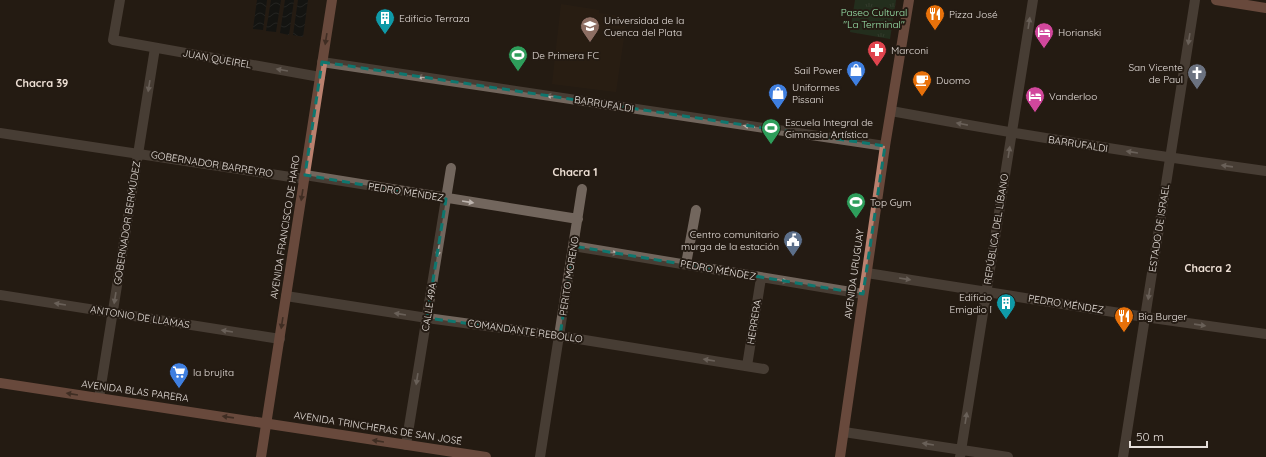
<svg xmlns="http://www.w3.org/2000/svg" width="1266" height="457" viewBox="0 0 1266 457" font-family="Quicksand,sans-serif">
	<style>
		.built { fill: #2e2013 }
		.grass { fill: url(#grass-tufts) }
		.water { fill: url(#water-waves) }
		.lines { fill: none; stroke-linecap: round; stroke-linejoin: round }
		.minor { stroke: #72665d; stroke-width: 10 }
		.major { stroke: #ba816f; stroke-width: 10 }
		.oneway { fill: #bdb4ae }
		.oneway2 { fill: #604438 }
		.marked { fill: none; stroke: #0f766e; stroke-width: 3; stroke-dasharray: 8 5; stroke-linejoin: round }
		.labels { text-anchor: middle; dominant-baseline: central; stroke-width: 4; stroke-linejoin: round; paint-order: stroke }
		.park-label { font-size: 10px; fill: #99e3aa; stroke: #241b13 }
		.poi-label { font-size: 10px; fill: #e5ded9; stroke: #241b13; text-anchor: start }
		.street-label { font-size: 10px; fill: #e5ded9; stroke: #241b13 }
		.neighbourhood-label { font-size: 11px; font-weight: bold; fill: #efe1d6; stroke: #241b13 }
	</style>
	<defs>
		<pattern id="grass-tufts" width="24" height="20" patternUnits="userSpaceOnUse"><rect width="24" height="20" fill="#23462c"/><path d="M3 7l-1-3M5 7V3M7 7l1-3M15 17l-1-3M17 17v-4M19 17l1-3" fill="none" stroke="#43604a"/></pattern>
		<pattern id="water-waves" width="16" height="10" patternUnits="userSpaceOnUse"><rect width="16" height="10" fill="#000c11"/><path d="M0 5q4-4 8 0t8 0" fill="none" stroke="#252f33"/></pattern>
	</defs>
	<rect width="100%" height="100%" fill="#241b13"/>
	<path class="built" d="M561 4 599 10V13L627 17 616 92 552 84Z"/>
	<path class="grass" d="M855 0H896L890 39 850 32Z"/>
	<path class="water" d="M257 0H267L263 30 253 29Z
		M271 0H281L276 32 266 31Z
		M285 0H294L289 35 280 33Z
		M298 0H308L303 37 293 35Z"/>
	<g class="lines">
		<path class="minor" d="M120 0 113 40 320 77
			M322 62 885 146
			M891 111C1015 134 1140 154 1266 171
			M0 133 304 179
			M305 175 578 219
			M573 246 863 294
			M686 264 696 210
			M867 273 1145 317 1266 334
			M0 295 280 339
			M286 296 427 318 560 336 764 369
			M747 366 761 278
			M99 398 155 48
			M844 432 1008 457
			M406 445 451 168
			M540 457 582 189
			M960 457 1033 0
			M1123 457 1195 0"/>
		<path class="major" d="M1216 0 1266 8
			M0 383 486 457
			M261 457 332 0
			M840 457 885 146 909 0"/>
	</g>
	<defs><path id="oneway-solid" d="M-6-.8H1V-3.2L6.5 0L1 3.2V.8H-6Z"/></defs>
	<g class="oneway">
		<use href="#oneway-solid" transform="translate(1029 23) rotate(-81)"/>
		<use href="#oneway-solid" transform="translate(1189 39) rotate(99)"/>
		<use href="#oneway-solid" transform="translate(282 70) rotate(-170)"/>
		<use href="#oneway-solid" transform="translate(423 77) rotate(-171)"/>
		<use href="#oneway-solid" transform="translate(149 86) rotate(99)"/>
		<use href="#oneway-solid" transform="translate(552 96) rotate(-171)"/>
		<use href="#oneway-solid" transform="translate(962 124) rotate(-169)"/>
		<use href="#oneway-solid" transform="translate(749 126) rotate(-171)"/>
		<use href="#oneway-solid" transform="translate(1009 152) rotate(-81)"/>
		<use href="#oneway-solid" transform="translate(1132 152) rotate(-171)"/>
		<use href="#oneway-solid" transform="translate(1227 166) rotate(-172)"/>
		<use href="#oneway-solid" transform="translate(468 202) rotate(9)"/>
		<use href="#oneway-solid" transform="translate(438 251) rotate(99)"/>
		<use href="#oneway-solid" transform="translate(612 253) rotate(9)"/>
		<use href="#oneway-solid" transform="translate(905 279) rotate(9)"/>
		<use href="#oneway-solid" transform="translate(782 281) rotate(9)"/>
		<use href="#oneway-solid" transform="translate(1149 294) rotate(99)"/>
		<use href="#oneway-solid" transform="translate(115 298) rotate(99)"/>
		<use href="#oneway-solid" transform="translate(60 304) rotate(-171)"/>
		<use href="#oneway-solid" transform="translate(400 314) rotate(-171)"/>
		<use href="#oneway-solid" transform="translate(1200 325) rotate(8)"/>
		<use href="#oneway-solid" transform="translate(227 331) rotate(-171)"/>
		<use href="#oneway-solid" transform="translate(709 360) rotate(-171)"/>
		<use href="#oneway-solid" transform="translate(417 379) rotate(99)"/>
		<use href="#oneway-solid" transform="translate(966 418) rotate(-81)"/>
		<use href="#oneway-solid" transform="translate(928 444) rotate(-171)"/>
	</g>
	<g class="oneway2">
		<use href="#oneway-solid" transform="translate(326 39) rotate(99)"/>
		<use href="#oneway-solid" transform="translate(302 195) rotate(99)"/>
		<use href="#oneway-solid" transform="translate(282 323) rotate(99)"/>
		<use href="#oneway-solid" transform="translate(72 394) rotate(-171)"/>
		<use href="#oneway-solid" transform="translate(228 417) rotate(-172)"/>
		<use href="#oneway-solid" transform="translate(378 441) rotate(-171)"/>
	</g>
	<path d="M0 0H1266V457H0ZM322 62 885 146 863 294 573 246 560 336 427 318 446 199 305 175Z" fill="#241b13" fill-opacity=".55" fill-rule="evenodd"/>
	<path class="marked" d="M322 62 885 146 863 294 573 246 560 336 427 318 446 199 305 175Z"/>
	<defs>
		<symbol id="restaurant-pin" viewBox="-11 -11 22 30"><path d="M0 17L-7.5 6A9.5 9.5 0 1 1 7.5 6Z" fill="#e8710a" stroke="#241b13"/><path d="M-5-6h1v4h1v-4h1v4h1v-4h1v5L-1.5 .5V6h-2V.5L-5-1ZM5-6V6H3V1.5H1.5Q1.5-4 5-6Z" fill="#fff"/></symbol>
		<symbol id="building-pin" viewBox="-11 -11 22 30"><path d="M0 17L-7.5 6A9.5 9.5 0 1 1 7.5 6Z" fill="#0f9aa8" stroke="#241b13"/><path d="M-4-6H4V6H1V3H-1V6H-4ZM-2.5-4.3h1.7v1.8h-1.7ZM.8-4.3h1.7v1.8H.8ZM-2.5-1h1.7V.8h-1.7ZM.8-1h1.7V.8H.8Z" fill="#fff"/></symbol>
		<symbol id="university-pin" viewBox="-11 -11 22 30"><path d="M0 17L-7.5 6A9.5 9.5 0 1 1 7.5 6Z" fill="#8d6e63" stroke="#241b13"/><path d="M0-5L7-2L0 1L-7-2ZM-4 1L0 2.5L4 1V4Q0 6-4 4Z" fill="#fff"/></symbol>
		<symbol id="hotel-pin" viewBox="-11 -11 22 30"><path d="M0 17L-7.5 6A9.5 9.5 0 1 1 7.5 6Z" fill="#d1479c" stroke="#241b13"/><path d="M-6-4.5h1.5V1H6V5H4.5V3h-9V5H-6ZM-4 0a1.8 1.8 0 1 1 3.6 0ZM.5 0V-2.5h3Q6-2.5 6 0Z" fill="#fff"/></symbol>
		<symbol id="pharmacy-pin" viewBox="-11 -11 22 30"><path d="M0 17L-7.5 6A9.5 9.5 0 1 1 7.5 6Z" fill="#e0444e" stroke="#241b13"/><path d="M-2-6h4v4h4v4h-4v4h-4v-4h-4v-4h4Z" fill="#fff"/></symbol>
		<symbol id="stadium-pin" viewBox="-11 -11 22 30"><path d="M0 17L-7.5 6A9.5 9.5 0 1 1 7.5 6Z" fill="#2e9e5b" stroke="#241b13"/><path d="M0-5a6.5 5 0 1 0 0 10a6.5 5 0 1 0 0-10ZM-3.5-1.8h7v3.6h-7Z" fill="#fff"/></symbol>
		<symbol id="shop-pin" viewBox="-11 -11 22 30"><path d="M0 17L-7.5 6A9.5 9.5 0 1 1 7.5 6Z" fill="#3f7fe0" stroke="#241b13"/><path d="M-5-2.5h2.3a2.7 3.5 0 0 1 5.4 0H5L5.5 6h-11ZM-1.5-2.5h3a1.5 2.3 0 0 0-3 0Z" fill="#fff"/></symbol>
		<symbol id="church-pin" viewBox="-11 -11 22 30"><path d="M0 17L-7.5 6A9.5 9.5 0 1 1 7.5 6Z" fill="#6b7280" stroke="#241b13"/><path d="M-1.2-6h2.4v3.5h3.3v2.4h-3.3V6h-2.4V-.1h-3.3v-2.4h3.3Z" fill="#fff"/></symbol>
		<symbol id="cafe-pin" viewBox="-11 -11 22 30"><path d="M0 17L-7.5 6A9.5 9.5 0 1 1 7.5 6Z" fill="#e8710a" stroke="#241b13"/><path d="M-5.5-4.5H6V0H3Q3 3.5 0 3.5H-2.5Q-5.5 3.5-5.5 0ZM3-3.2v2h1.7v-2ZM-6 4.5H4V6H-6Z" fill="#fff"/></symbol>
		<symbol id="civic-pin" viewBox="-11 -11 22 30"><path d="M0 17L-7.5 6A9.5 9.5 0 1 1 7.5 6Z" fill="#5c6f8a" stroke="#241b13"/><path d="M-.6-6.5H3V-4.5H.6V-3L4-1V1h2V6H-6V1h2V-1L-.6-3ZM-1.2 2.5V6h2.4V2.5Z" fill="#fff"/></symbol>
		<symbol id="supermarket-pin" viewBox="-11 -11 22 30"><path d="M0 17L-7.5 6A9.5 9.5 0 1 1 7.5 6Z" fill="#3f7fe0" stroke="#241b13"/><path d="M-6-5.5h2.5l.6 2H6L4.5 2H-2.5L-4.4-4H-6ZM-1.5 3.2a1.3 1.3 0 1 0 .1 0ZM3 3.2a1.3 1.3 0 1 0 .1 0Z" fill="#fff"/></symbol>
	</defs>
	<g fill-rule="evenodd">
		<use href="#restaurant-pin" x="924" y="3" width="22" height="30"/>
		<use href="#building-pin" x="374" y="7" width="22" height="30"/>
		<use href="#university-pin" x="579" y="15" width="22" height="30"/>
		<use href="#hotel-pin" x="1033" y="21" width="22" height="30"/>
		<use href="#pharmacy-pin" x="866" y="39" width="22" height="30"/>
		<use href="#stadium-pin" x="507" y="44" width="22" height="30"/>
		<use href="#shop-pin" x="845" y="59" width="22" height="30"/>
		<use href="#church-pin" x="1186" y="62" width="22" height="30"/>
		<use href="#cafe-pin" x="911" y="69" width="22" height="30"/>
		<use href="#shop-pin" x="767" y="82" width="22" height="30"/>
		<use href="#hotel-pin" x="1024" y="85" width="22" height="30"/>
		<use href="#stadium-pin" x="760" y="117" width="22" height="30"/>
		<use href="#stadium-pin" x="845" y="191" width="22" height="30"/>
		<use href="#civic-pin" x="782" y="229" width="22" height="30"/>
		<use href="#building-pin" x="995" y="292" width="22" height="30"/>
		<use href="#restaurant-pin" x="1113" y="305" width="22" height="30"/>
		<use href="#supermarket-pin" x="168" y="361" width="22" height="30"/>
	</g>
	<g class="labels">
		<g class="park-label">
			<text x="874" y="12">Paseo Cultural<tspan x="874" dy="12">"La Terminal"</tspan></text>
		</g>
		<g class="poi-label">
			<text x="949" y="14">Pizza José</text>
			<text x="399" y="18">Edificio Terraza</text>
			<text x="604" y="20">Universidad de la<tspan x="604" dy="12">Cuenca del Plata</tspan></text>
			<text x="1058" y="32">Horianski</text>
			<text x="891" y="50">Marconi</text>
			<text x="532" y="55">De Primera FC</text>
			<text x="1183" y="67" text-anchor="end">San Vicente<tspan x="1183" dy="12">de Paul</tspan></text>
			<text x="842" y="70" text-anchor="end">Sail Power</text>
			<text x="936" y="80">Duomo</text>
			<text x="792" y="87">Uniformes<tspan x="792" dy="12">Pissani</tspan></text>
			<text x="1049" y="96">Vanderloo</text>
			<text x="785" y="122">Escuela Integral de<tspan x="785" dy="12">Gimnasia Artística</tspan></text>
			<text x="870" y="202">Top Gym</text>
			<text x="779" y="234" text-anchor="end">Centro comunitario<tspan x="779" dy="12">murga de la estación</tspan></text>
			<text x="992" y="297" text-anchor="end">Edificio<tspan x="992" dy="12">Emigdio I</tspan></text>
			<text x="1138" y="316">Big Burger</text>
			<text x="193" y="372">la brujita</text>
		</g>
		<g class="street-label">
			<text transform="translate(217 59) rotate(10)">JUAN QUEIREL</text>
			<text transform="translate(604 104) rotate(9)">BARRUFALDI</text>
			<text transform="translate(1078 144) rotate(9)">BARRUFALDI</text>
			<text transform="translate(212 164) rotate(9)">GOBERNADOR BARREYRO</text>
			<text transform="translate(406 192) rotate(9)">PEDRO MÉNDEZ</text>
			<text transform="translate(127 223) rotate(-81)">GOBERNADOR BERMÚDEZ</text>
			<text transform="translate(285 227) rotate(-81)">AVENIDA FRANCISCO DE HARO</text>
			<text transform="translate(1159 228) rotate(-81)">ESTADO DE ISRAEL</text>
			<text transform="translate(996 229) rotate(-81)">REPÚBLICA DEL LÍBANO</text>
			<text transform="translate(718 270) rotate(10)">PEDRO MÉNDEZ</text>
			<text transform="translate(854 274) rotate(-82)">AVENIDA URUGUAY</text>
			<text transform="translate(569 276) rotate(-81)">PERITO MORENO</text>
			<text transform="translate(1066 304) rotate(9)">PEDRO MÉNDEZ</text>
			<text transform="translate(429 307) rotate(-81)">CALLE 49A</text>
			<text transform="translate(140 317) rotate(9)">ANTONIO DE LLAMAS</text>
			<text transform="translate(754 322) rotate(-81)">HERRERA</text>
			<text transform="translate(525 331) rotate(8)">COMANDANTE REBOLLO</text>
			<text transform="translate(135 391) rotate(8)">AVENIDA BLAS PARERA</text>
			<text transform="translate(378 428) rotate(9)">AVENIDA TRINCHERAS DE SAN JOSÉ</text>
		</g>
		<g class="neighbourhood-label">
			<text x="42" y="83">Chacra 39</text>
			<text x="575" y="172">Chacra 1</text>
			<text x="1208" y="268">Chacra 2</text>
		</g>
	</g>
	<path d="M1130 441v6h77v-6" fill="none" stroke="#e5ded9" stroke-width="2"/>
	<text x="1136" y="441" font-size="12" fill="#e5ded9" stroke="#241b13" stroke-width="3" paint-order="stroke">50 m</text>
</svg>
